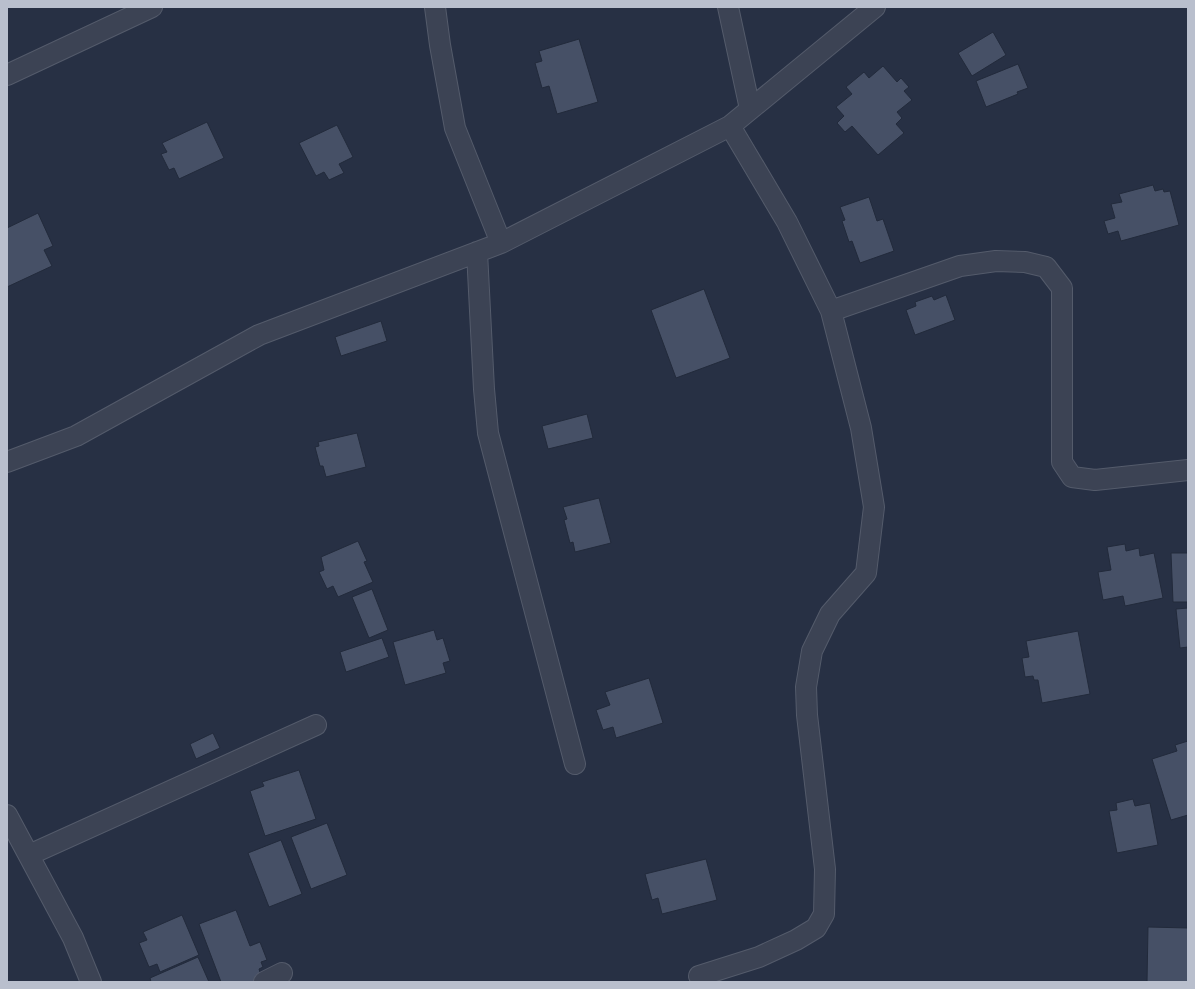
<svg xmlns="http://www.w3.org/2000/svg" width="1195" height="989" viewBox="0 0 1195 989" font-family="'Open Sans',sans-serif">
	<style>
		.building { fill: #465066; stroke: #222a3b }
		.lines { fill: none; stroke-linecap: round; stroke-linejoin: round }
		.minor-casing { stroke: #545b6b; stroke-width: 22 }
		.minor { stroke: #3c4354; stroke-width: 20 }
	</style>
	<rect width="100%" height="100%" fill="#273044"/>
	<path class="building" d="M993 32 1006 55 972 76 958 53Z
		M579 39 598 102 557 114 549 86 542 88 535 63 542 61 539 51Z
		M1018 64 1028 88 1017 92 1018 94 986 107 976 81Z
		M883 66 897 82 901 78 909 87 904 91 912 100 897 112 902 118 896 124 904 133 878 155 852 126 845 132 837 123 844 116 836 107 852 94 846 87 864 72 869 78Z
		M207 122 224 158 179 179 174 168 169 170 161 154 167 152 162 143Z
		M337 125 353 157 339 164 344 173 329 180 324 172 316 176 299 143Z
		M1153 185 1155 191 1163 189 1164 192 1170 191 1179 225 1121 241 1118 231 1108 234 1104 221 1115 218 1111 204 1122 202 1119 194Z
		M869 197 877 221 883 219 894 251 860 263 852 241 849 242 842 221 845 220 840 207Z
		M38 213 53 246 44 250 52 266 7 287V228Z
		M704 289 730 358 676 378 651 310Z
		M946 295 955 320 915 335 906 310 916 306 915 302 932 296 934 300Z
		M381 321 387 341 341 356 335 337Z
		M587 414 593 438 548 449 542 426Z
		M357 433 366 467 326 477 323 466H320L315 447 319 446 318 442Z
		M599 498 611 543 575 552 573 542 570 543 564 520 567 519 563 507Z
		M358 541 367 561 364 562 373 582 338 597 333 586 327 589 319 572 324 570 321 557Z
		M1125 544 1126 551 1139 548 1140 556 1154 553 1163 598 1125 606 1123 596 1103 600 1098 572 1111 570 1107 547Z
		M1171 553H1188V602H1173Z
		M372 589 388 630 369 638 352 597Z
		M1188 608V647L1180 648 1176 609Z
		M434 630 437 640 443 638 450 661 443 663 446 673 405 685 393 642Z
		M1078 631 1090 694 1042 703 1038 680H1034L1033 676 1025 677 1022 658 1029 657 1026 641Z
		M382 638 389 657 346 672 340 652Z
		M649 678 663 723 616 738 613 727 603 730 596 710 610 705 605 692Z
		M213 733 220 748 196 759 190 744Z
		M1188 741V815L1171 820 1152 759 1177 751 1175 745Z
		M299 770 316 819 265 836 250 791 264 786 262 782Z
		M1133 799 1135 806 1150 803 1158 845 1117 853 1109 811 1117 810 1116 803Z
		M327 823 347 875 311 889 291 837Z
		M281 840 302 894 269 907 248 853Z
		M706 859 717 900 662 914 658 898 652 900 645 874Z
		M236 910 250 946 260 942 267 960 261 962 263 967 259 969 262 979 254 982H221L199 924Z
		M182 915 199 955 160 972 157 964 149 967 139 943 147 940 143 932Z
		M1148 927 1188 928V982H1147Z
		M198 957 209 982H151L150 978Z"/>
	<g class="lines">
		<defs>
			<path id="minor" d="M435 7 440 45 455 128 501 243
				M728 7 750 109
				M7 75 152 7
				M477 252 484 389 488 433 575 764
				M831 311 960 266 996 261 1025 262 1046 267 1062 288V462L1072 477 1095 480 1188 470
				M7 462 76 436 259 335 501 243 730 126 875 7
				M7 815 73 938 91 982
				M29 855 316 725
				M699 976 759 957 796 940 816 928 824 914 825 869 807 715 806 687 812 651 830 614 866 573 874 507 861 428 831 311 787 222 730 126
				M264 982 282 973"/>
		</defs>
		<use href="#minor" class="minor-casing"/>
		<use href="#minor" class="minor"/>
	</g>
	<rect width="1195" height="989" fill="none" stroke="#b9bfcd" stroke-width="16"/>
</svg>
